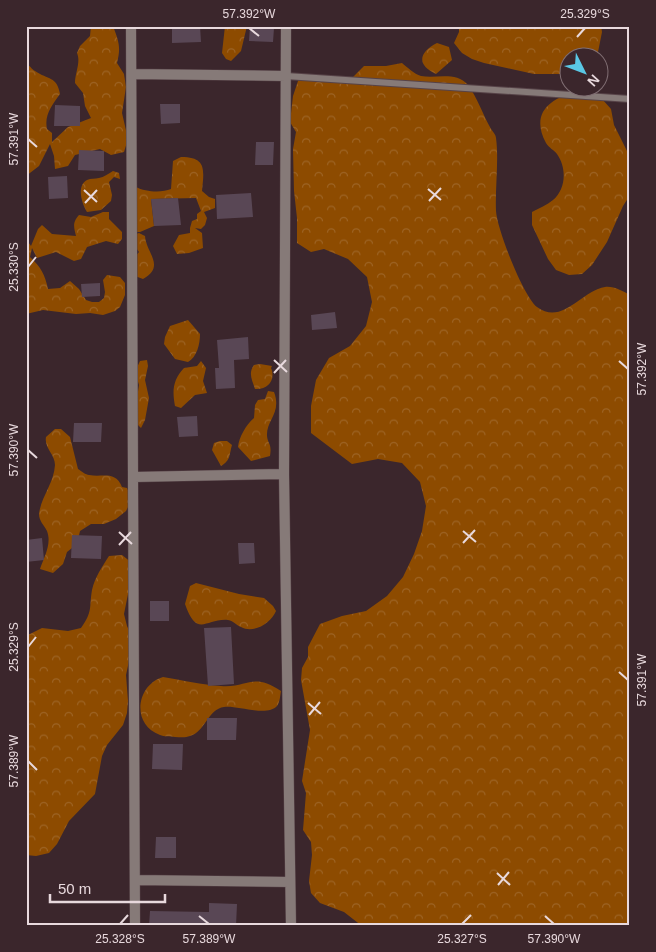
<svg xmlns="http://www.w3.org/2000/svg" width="656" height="952" viewBox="0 0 656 952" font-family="Arial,sans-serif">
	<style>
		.forest { fill: url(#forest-crowns) }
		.building { fill: #594755 }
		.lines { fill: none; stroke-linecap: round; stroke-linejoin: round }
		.lane-casing { stroke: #574348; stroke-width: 8 }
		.street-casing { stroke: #574348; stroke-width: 11 }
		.lane { stroke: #867a78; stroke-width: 6 }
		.street { stroke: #867a78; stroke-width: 10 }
		.ticks { fill: none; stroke: #e8d9dd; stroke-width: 2 }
		.neatline { fill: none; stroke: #e8d9dd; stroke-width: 2 }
		.ticks-label { font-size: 12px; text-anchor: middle; fill: #e8d9dd }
	</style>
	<defs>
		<pattern id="forest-crowns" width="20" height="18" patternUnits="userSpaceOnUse" patternTransform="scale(1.25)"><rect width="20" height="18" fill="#8d4b00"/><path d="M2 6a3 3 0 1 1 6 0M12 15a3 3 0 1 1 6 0" fill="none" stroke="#9d6425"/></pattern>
	</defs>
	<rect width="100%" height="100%" fill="#3b262c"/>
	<path class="forest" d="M91 26H113C119 42 121 47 117 63L124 74 126 87 122 113 128 139 124 152 111 155 100 149 75 155 68 166 55 169 54 156 50 144 39 166 26 176 28 110 26 64C31 66 31 69 35 71 48 80 57 76 60 94 52 105 44 115 47 129L52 133V142L68 127 91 118 85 106 83 93 75 83C75 73 81 62 77 53L80 46 90 36Z
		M225 26H247L241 51 231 61 226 59 222 53Z
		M459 26H601L602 32 597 57 568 58V74H534L484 63 472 59 462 53 454 43 459 32Z
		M437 43 449 47 452 60 436 74C416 65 419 52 437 43Z
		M402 63C407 67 414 74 421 76 436 79 456 71 468 85 477 97 483 115 491 129 493 132 496 135 496 138 499 160 495 188 496 211 497 229 523 296 537 307 562 326 581 291 605 287 614 286 622 291 630 295V926H362L344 912 320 903 311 893 309 881 312 855 311 842 303 830 306 793 302 781 310 730 301 680 302 668 308 657V647L320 624 342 616 366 611 387 596 403 577 414 554 422 531 426 506 420 482 402 463 378 459 352 464 311 433V406L316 380 329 358 350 346 366 326 372 302 367 277 348 259 324 249 311 252 297 243V218L294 191 293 149 296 132 290 122 293 96 299 78 353 77 364 66H386Z
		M577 92 602 99 611 109 614 125 630 157V195L623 206 607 242 592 265 582 274 569 275 556 270 548 259 532 225V212C539 208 547 205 553 200 566 189 567 168 557 154 554 150 549 148 546 143 530 113 550 98 577 92Z
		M181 157C207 157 204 170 202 191L209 197 215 199V208L204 212 207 218 205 225 201 229 195 228 202 233 203 248 189 253 177 254 173 246 179 235 190 233V228L192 221 197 219V214L201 211 196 198 151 199 154 226 140 232H134L136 187C145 192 162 193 171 189L173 161Z
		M113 171 119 173 120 179 114 177 109 182 112 195 111 201 101 210 87 212C82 204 76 186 87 180 91 178 95 179 99 178 104 177 108 174 113 171Z
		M103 212H109V219L122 232V239L118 244 106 241 87 247 81 259 74 261 56 252 37 258 32 248 30 257C41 267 45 275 48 289L60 288 70 281 79 289 86 300 92 302H99L104 298 105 292 103 280 107 275 120 277 125 283V295L120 307 115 311 103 315 90 313 76 314 43 310 26 314V239L31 246 38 229 42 225 52 234 76 236C74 227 72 223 79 215L91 217Z
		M139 233 145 236C146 253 166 266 143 279L135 276V257L139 252 132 242 136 234Z
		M188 320 200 334C200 344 197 357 188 362L175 359 164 344 165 337 170 326Z
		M147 360 148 366 145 380 149 398 145 420 141 428 136 423V404L139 385 135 372 140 361Z
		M201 361 206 368 203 381 207 393 195 395 181 408 175 406C172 390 173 380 184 368L197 366Z
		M260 364 272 366 271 368C276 380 268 390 255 389 252 380 248 373 254 365Z
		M268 391 274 392C282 413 266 420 267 436 268 445 272 443 270 456L251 461 238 447C239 437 246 425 254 418L255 405 258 400 265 399Z
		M55 429H61L70 437 78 469C81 471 86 475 89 475 102 478 115 470 122 487L127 488 132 499 126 511 116 519 104 524H91L80 531 77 544 67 552 63 564 53 573 40 569C44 557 52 544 47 531 44 525 39 521 39 514 41 497 54 483 55 465 55 454 44 448 46 437Z
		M220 441H227L232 445C229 455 231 460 221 466L212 450 214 443Z
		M122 555 132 563 129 589 124 614 127 626 132 637 134 650 129 661 126 675 128 701 127 713 123 725 107 745 102 756 95 794 69 821 57 844 49 853 36 856 26 855V636L42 628 68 631 81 628C93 611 89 608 92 590 95 577 102 567 109 556Z
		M196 583 239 594 264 598 273 606 276 611C271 623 254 634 241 627 236 625 234 621 228 620 206 618 197 639 185 604L190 586Z
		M163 677C182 680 202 685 221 686 249 688 252 672 281 691 280 696 280 702 277 706 267 717 237 705 224 707 208 709 205 732 190 736 185 738 180 737 175 737 170 736 164 737 160 735 131 725 136 685 163 677Z"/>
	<path class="building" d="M172 26H200L201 42 172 43Z
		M250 26 274 28 273 42 249 41Z
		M160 104H180V123L161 124Z
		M55 105 80 106V126H54Z
		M256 142H274L273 165H255Z
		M79 150 104 151V171L78 170Z
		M67 176 68 198 49 199 48 177Z
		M251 193 253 217 217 219 216 195Z
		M178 198 181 225 154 226 151 199Z
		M100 283V296L82 297 81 284Z
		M335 312 337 328 312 330 311 315Z
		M248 337 249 359 234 360 235 388 216 389 215 368H219L217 340Z
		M197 416 198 436 179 437 177 417Z
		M74 423H102L101 442H73Z
		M72 535 102 536 101 559 71 558Z
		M42 538 44 560 26 562V540Z
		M238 543H254L255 563 239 564Z
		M150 601H169V621H150Z
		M231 627 234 684 208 686 204 628Z
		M207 718H237L236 740H207Z
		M153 744H183L182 770 152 769Z
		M156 837H176V858H155Z
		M209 903 237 904 236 926H149L150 911 209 912Z"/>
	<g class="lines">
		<defs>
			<path id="lane" d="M286 76 630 99"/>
			<path id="street" d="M131 26 135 926
				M286 26 284 474 291 926
				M132 74 286 76
				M134 477 284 474
				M135 880 290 882"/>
		</defs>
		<use href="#lane" class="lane-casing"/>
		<use href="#street" class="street-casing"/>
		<use href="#lane" class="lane"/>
		<use href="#street" class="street"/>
	</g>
	<path class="ticks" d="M249 28 259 36M577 37 585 28M28 139 37 147M428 189 441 200M84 190 97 202M429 201 441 188M85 203 97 190M28 267 36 257M274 360 287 372M619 361 628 369M274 373 286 360M28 450 37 458M463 531 476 542M119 532 132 544M463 543 475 530M119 545 131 532M28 647 36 637M619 672 628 680M308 703 321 714M309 715 320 702M28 761 37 770M497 873 510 885M498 885 509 872M199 916 209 924M545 916 554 924M120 924 128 915M462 924 471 915"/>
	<rect width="656" height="952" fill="none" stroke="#3b262c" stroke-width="55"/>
	<g transform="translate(584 72) rotate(132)"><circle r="24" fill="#3b262c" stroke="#806e73"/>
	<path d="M0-4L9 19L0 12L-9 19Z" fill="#5ac8e5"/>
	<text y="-8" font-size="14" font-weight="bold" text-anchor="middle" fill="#e8d9dd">N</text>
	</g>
	<path d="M50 894v8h115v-8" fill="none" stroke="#e8d9dd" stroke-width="2.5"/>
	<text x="58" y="894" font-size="15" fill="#e8d9dd" stroke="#3b262c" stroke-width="4" paint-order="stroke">50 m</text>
	<rect x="28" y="28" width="600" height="896" class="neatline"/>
	<g class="ticks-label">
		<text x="249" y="18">57.392°W</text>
		<text x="585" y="18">25.329°S</text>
		<text transform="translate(14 139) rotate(-90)" y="4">57.391°W</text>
		<text transform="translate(14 267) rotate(-90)" y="4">25.330°S</text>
		<text transform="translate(642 369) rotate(-90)" y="4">57.392°W</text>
		<text transform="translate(14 450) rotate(-90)" y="4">57.390°W</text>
		<text transform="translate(14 647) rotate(-90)" y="4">25.329°S</text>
		<text transform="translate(642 680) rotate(-90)" y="4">57.391°W</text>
		<text transform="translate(14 761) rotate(-90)" y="4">57.389°W</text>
		<text x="120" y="943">25.328°S</text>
		<text x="209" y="943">57.389°W</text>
		<text x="462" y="943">25.327°S</text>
		<text x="554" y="943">57.390°W</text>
	</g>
</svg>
